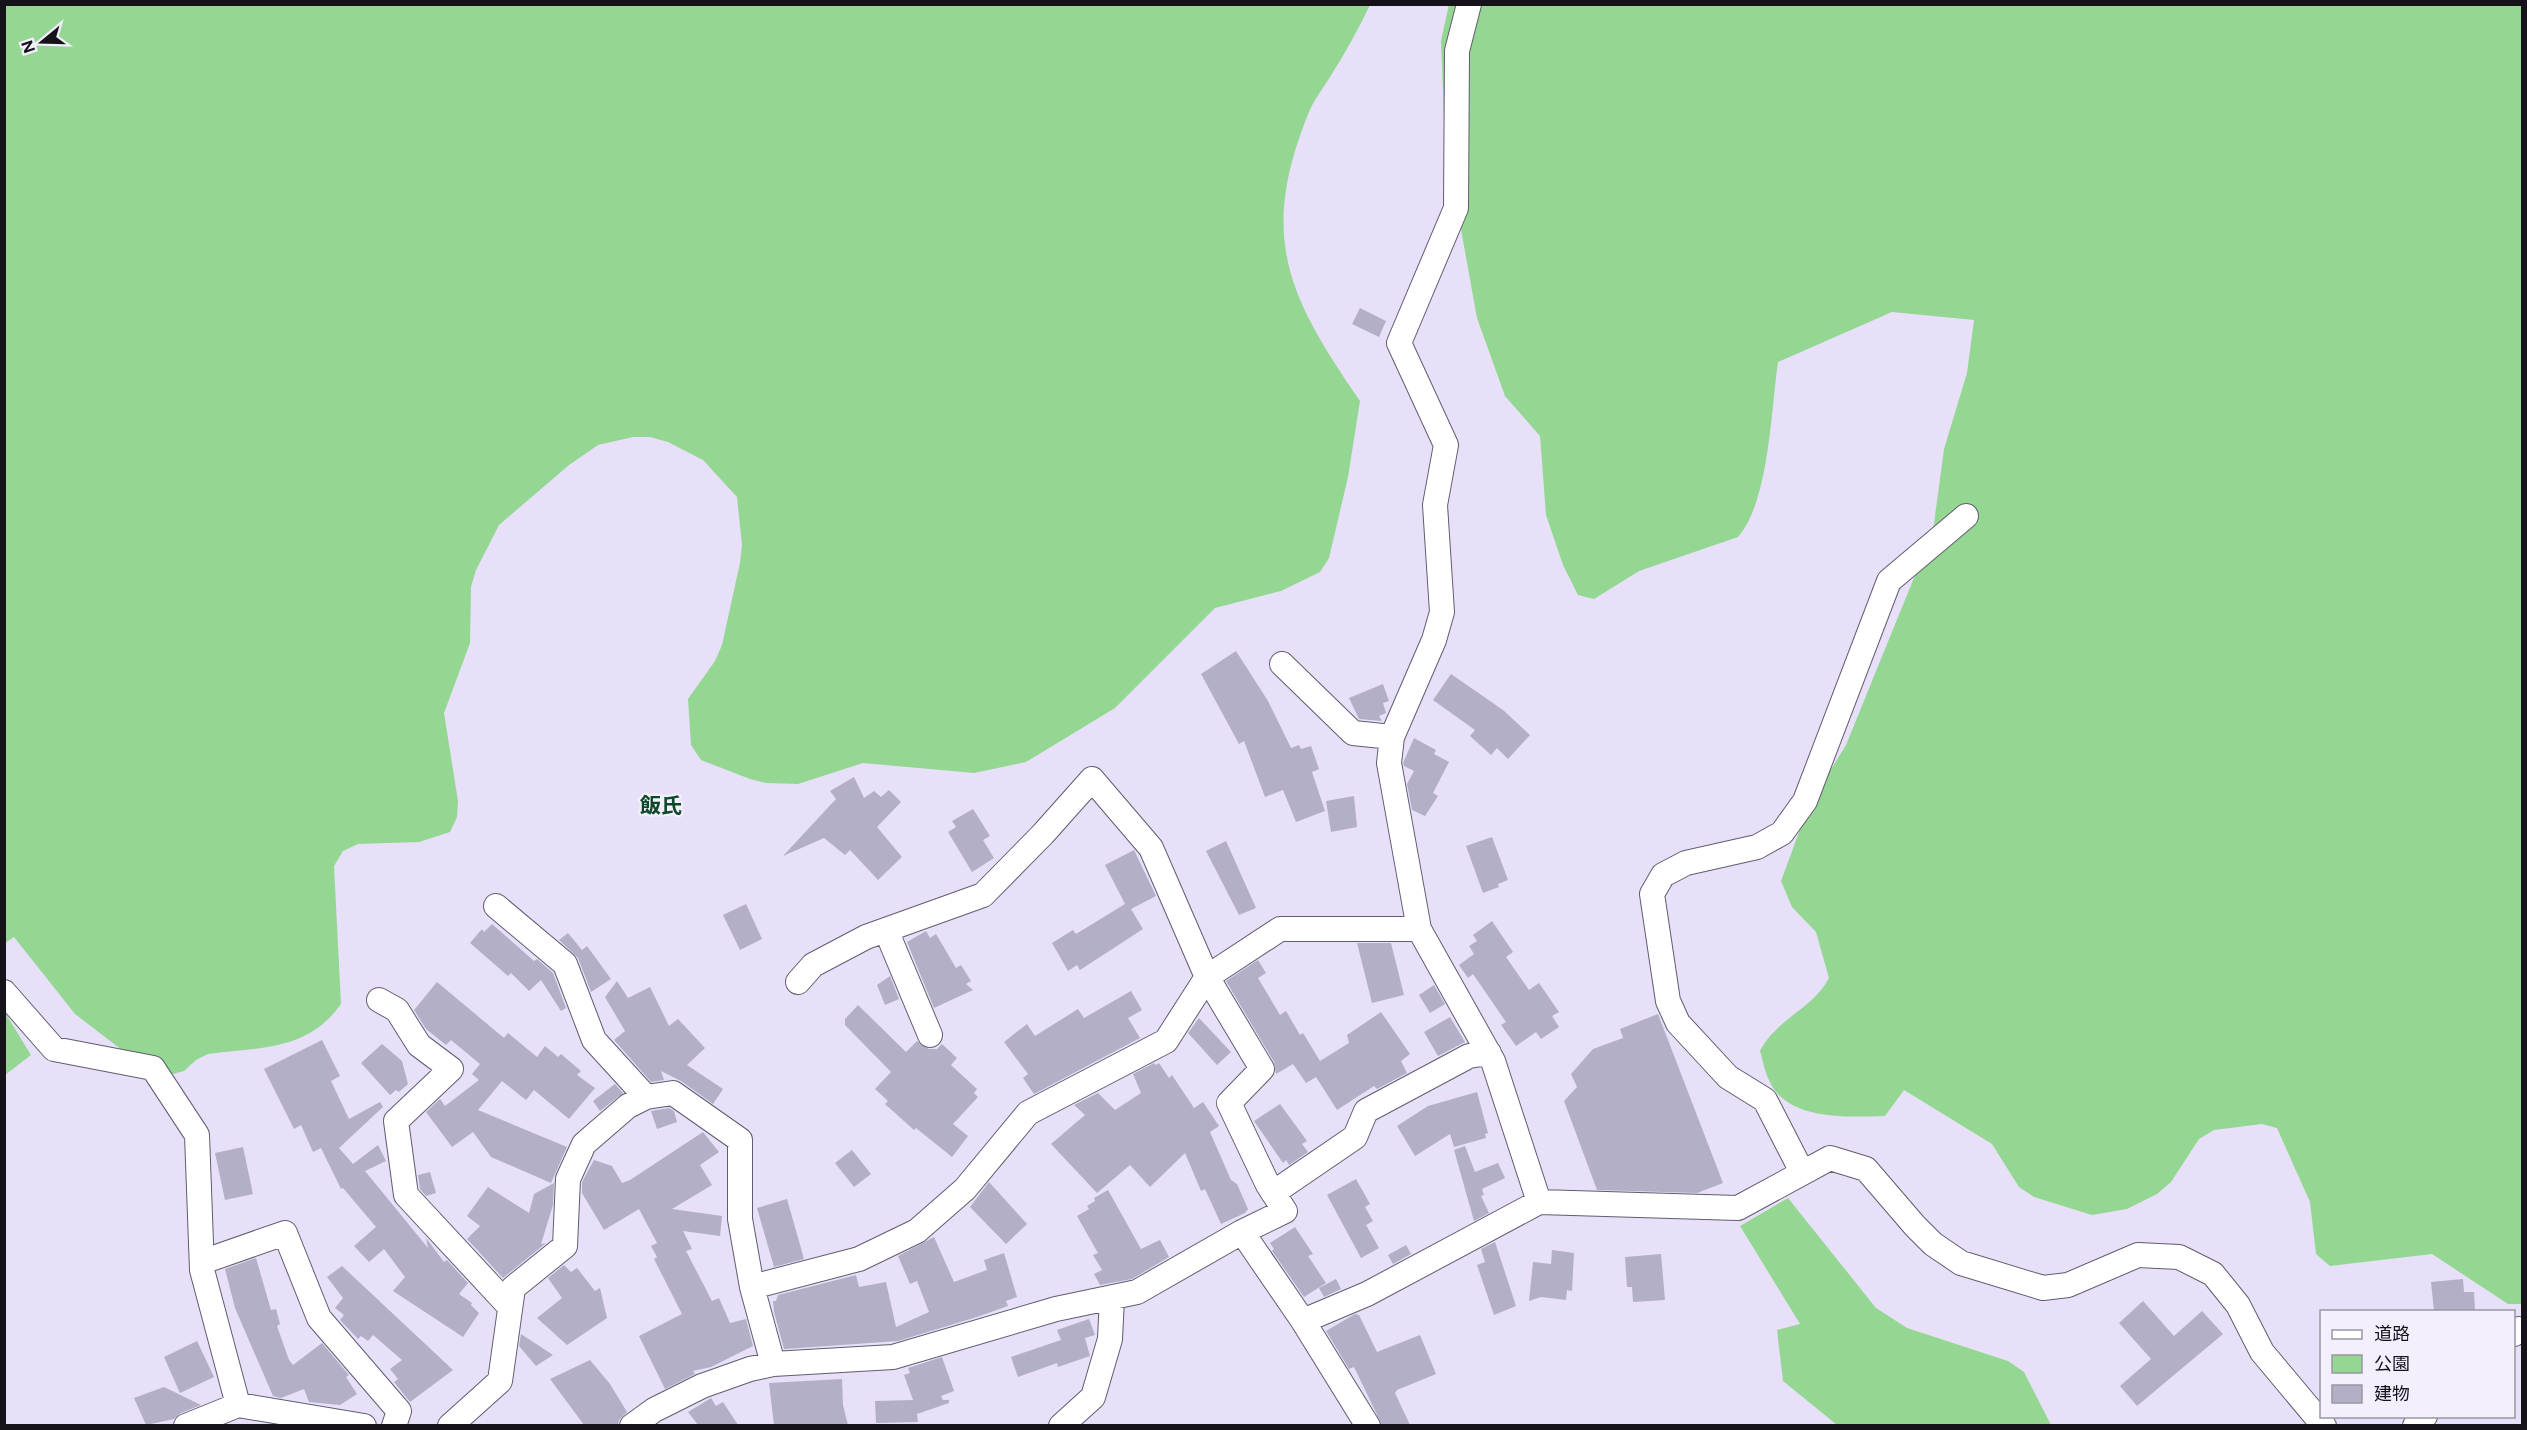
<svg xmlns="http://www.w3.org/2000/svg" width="2527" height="1430" viewBox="0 0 2527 1430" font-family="Figtree,'Noto Sans JP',sans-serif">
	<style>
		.green { fill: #94d792 }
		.building { fill: #b3afc6 }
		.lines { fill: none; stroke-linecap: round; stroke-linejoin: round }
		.minor-casing { stroke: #615c6f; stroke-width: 26 }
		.minor { stroke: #fff; stroke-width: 24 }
		.labels { text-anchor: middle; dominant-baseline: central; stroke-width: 4.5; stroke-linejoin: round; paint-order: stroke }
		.quarter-label { font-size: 21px; font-weight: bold; fill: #0f4828; stroke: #f3effd }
	</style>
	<rect width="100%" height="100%" fill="#e7e0f8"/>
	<path class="green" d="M1449 4 2522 5V1304H2508L2432 1254 2330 1266 2316 1254 2310 1202 2277 1128 2262 1124 2214 1130 2199 1139 2171 1182 2157 1194 2127 1209 2092 1215 2034 1197 2019 1187 1992 1144 1904 1090 1885 1116C1849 1117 1788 1121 1770 1082 1765 1073 1763 1061 1760 1051 1777 1018 1813 1009 1829 978L1816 932 1792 907 1781 881 1809 805 1846 745 1933 531 1944 449 1967 373 1974 320 1892 312 1778 362C1771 410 1769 502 1738 537L1639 571 1594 599 1578 595 1563 565 1546 515 1540 436 1505 396 1477 318 1445 141 1441 41Z
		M5 5H1370C1358 30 1345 53 1330 77 1323 88 1314 100 1309 112 1258 237 1288 296 1360 401L1348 477 1329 558 1320 572 1281 591 1215 608 1115 708 1026 762 974 773 863 763 798 784 766 783 750 779 701 760 691 745 688 699 715 661 722 645 740 563 742 545 737 497 703 460 668 442 650 437H633L598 445 569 465 499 525 476 570 471 587 470 643 444 713 458 801 457 817 450 832 419 842 358 844 343 851 334 866 341 1004C308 1051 260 1047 208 1054L196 1060 184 1071 169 1075 152 1073 75 1014 14 937 5 943Z
		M4 1011 31 1055 5 1075H4Z
		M1788 1198 1876 1308 1907 1328 2008 1361 2024 1372 2051 1425H1837L1783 1381 1777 1330 1800 1324 1740 1226Z"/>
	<path class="building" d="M1360 308 1386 321 1379 337 1352 324Z
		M1236 651 1268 701 1291 748 1299 745 1301 749 1311 746 1319 769 1312 772 1325 811 1296 822 1283 790 1265 797 1244 741 1239 744 1201 674Z
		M1451 674 1503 710 1530 735 1508 759 1497 748 1491 755 1470 736 1475 730 1433 700Z
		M1383 684 1389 701 1383 703 1386 713 1379 716 1382 721 1359 719 1349 698Z
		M1414 738 1436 750 1434 754 1449 762 1433 793 1438 796 1425 816 1412 810 1407 784 1414 771 1404 766 1403 763Z
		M854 777 864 798 874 791 881 797 889 790 901 802 877 827 902 857 878 880 850 850 845 855 824 838 783 856 836 799 830 791Z
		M1354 796 1357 827 1331 832 1326 801Z
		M973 809 990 836 983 840 994 858 972 872 948 832 956 827 952 821Z
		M1492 837 1508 880 1498 884 1499 887 1483 893 1466 846Z
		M1226 841 1256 908 1239 915 1206 851Z
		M1134 850 1156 896 1131 909 1143 929 1080 970 1077 965 1068 971 1052 943 1073 930 1076 934 1125 904 1105 865Z
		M746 904 762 939 740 950 723 915Z
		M1492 921 1513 952 1506 957 1529 990 1539 983 1559 1012 1552 1016 1559 1027 1541 1039 1536 1032 1516 1046 1501 1025 1506 1022 1473 974 1468 978 1459 965 1474 954 1469 946 1477 941 1473 935Z
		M492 924 534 961 537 959 553 973 566 1008 561 1011 541 980 529 991 511 973 508 976 470 943 482 929 484 932Z
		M926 931 930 938 936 934 956 968 961 965 971 981 966 984 973 990 934 1008 907 942Z
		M568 933 582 950 587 946 611 979 591 992 578 958 559 940Z
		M1357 943H1391L1404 995 1372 1003Z
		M1258 960 1266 973 1258 978 1280 1015 1286 1011 1300 1035 1303 1033 1320 1061 1349 1043 1347 1035 1381 1012 1410 1054 1401 1061 1407 1073 1377 1089 1374 1086 1337 1110 1316 1077 1306 1083 1293 1064 1276 1074 1274 1062 1226 981Z
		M890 976 899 999 885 1005 877 985Z
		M617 981 628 998 650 987 669 1026 678 1019 705 1048 687 1065 723 1089 713 1104 681 1081 661 1071 664 1080 651 1082 614 1040 625 1031 605 997Z
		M437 982 504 1038 508 1033 537 1057 545 1046 558 1057 561 1054 581 1071 577 1075 595 1088 569 1119 534 1090 526 1100 502 1081 478 1110 567 1147 551 1183 491 1157 473 1132 452 1147 426 1112 440 1099 445 1106 479 1080 472 1074 480 1064 451 1040 446 1045 426 1029 414 1010Z
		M1434 985 1445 1004 1430 1013 1419 995Z
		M1131 991 1142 1010 1128 1018 1140 1038 1034 1094 1023 1078 1028 1074 1004 1042 1027 1024 1035 1036 1078 1009 1084 1018Z
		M858 1005 906 1052 917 1041 929 1049H937L942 1044 957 1058 951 1065 977 1089 974 1093 978 1097 953 1124 968 1136 952 1157 916 1128 914 1130 885 1104 888 1101 875 1089 891 1072 845 1025V1019Z
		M1658 1014 1723 1183 1697 1193 1597 1190 1564 1101 1577 1087 1571 1074 1593 1049 1623 1038 1620 1029Z
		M1450 1017 1465 1042 1438 1056 1424 1032Z
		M1199 1018 1231 1052 1217 1065 1188 1033Z
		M322 1040 340 1076 331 1081 349 1119 380 1102 383 1107 339 1148 353 1164 378 1145 386 1161 365 1171 428 1248 426 1238 444 1262 447 1260 468 1283 459 1294 472 1303 471 1305 479 1313 463 1337 393 1291 405 1277 384 1249 369 1262 354 1246 376 1227 343 1188 341 1189 321 1148 313 1152 301 1125 294 1129 264 1069Z
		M382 1044 402 1061 408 1084 399 1092 396 1090 390 1095 361 1063Z
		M1154 1063 1156 1065 1159 1063 1169 1078 1172 1075 1194 1108 1203 1102 1219 1126 1210 1132 1231 1180 1237 1184 1248 1209 1245 1213 1221 1224 1205 1189 1201 1191 1185 1153 1150 1187 1130 1165 1097 1193 1051 1144 1085 1115 1074 1105 1098 1093 1115 1110 1141 1093 1133 1074Z
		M615 1084 623 1093 600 1111 593 1101Z
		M1477 1092 1488 1133 1485 1134 1486 1138 1454 1147 1450 1134 1415 1156 1397 1126 1428 1106Z
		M1280 1104 1307 1141 1302 1144 1308 1152 1289 1165 1286 1160 1283 1163 1254 1121Z
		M669 1108 674 1111 677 1122 657 1129 651 1111Z
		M703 1132 719 1152 700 1165 712 1185 672 1209 722 1216 720 1236 683 1231 692 1249 686 1251 712 1301 719 1298 730 1323 746 1319 753 1346 711 1367 693 1371 695 1374 665 1389 639 1336 682 1314 654 1259 657 1257 651 1246 657 1243 639 1209 604 1230 582 1193V1182L594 1160 612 1166 622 1183 630 1180Z
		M1465 1146 1475 1172 1498 1163 1505 1178 1482 1189 1484 1195 1481 1196 1489 1213 1474 1221 1454 1150Z
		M243 1147 253 1194 225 1200 215 1153Z
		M852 1150 871 1174 854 1187 835 1163Z
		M430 1172 436 1193 426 1196 420 1189 418 1175Z
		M1356 1179 1370 1204 1365 1207 1373 1221 1366 1225 1379 1248 1361 1258 1327 1195Z
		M989 1182 1027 1224 1006 1244 970 1207Z
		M554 1183 553 1205 541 1244 546 1243 503 1278 467 1239 480 1226 467 1216 488 1187 529 1213 534 1194Z
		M1108 1190 1141 1249 1160 1240 1169 1257 1132 1279 1100 1285 1094 1274 1102 1270 1093 1255 1098 1253 1077 1216 1089 1209 1087 1206 1095 1201 1094 1198Z
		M787 1199 804 1259 774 1267 757 1208Z
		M1295 1227 1313 1254 1308 1256 1326 1283 1304 1297 1272 1251 1274 1249 1270 1243Z
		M934 1237 954 1282 987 1270 984 1260 1004 1253 1017 1297 1006 1301 1008 1306 977 1317 898 1341 784 1349 774 1312 773 1301H776L778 1295 856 1275 859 1287 886 1282 896 1327 929 1312 917 1281 910 1284 898 1256Z
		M1495 1242 1516 1306 1494 1315 1477 1265 1485 1262 1481 1249Z
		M1406 1245 1411 1254 1393 1264 1388 1255Z
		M1552 1250 1574 1253 1572 1291 1567 1290 1566 1300 1541 1297 1529 1301 1533 1262 1551 1264Z
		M1661 1254 1665 1300 1633 1302 1632 1287H1627L1625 1257Z
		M256 1258 271 1310 276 1309 280 1324 277 1326 289 1360 293 1365 322 1343 349 1375 346 1377 357 1394 340 1405 309 1402 304 1389 281 1398 273 1396 235 1308 225 1269Z
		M564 1265 571 1272 577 1268 595 1291 600 1288 607 1318 567 1345 537 1318 562 1298 548 1278Z
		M342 1266 453 1370 410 1402 394 1382 398 1379 390 1369 402 1360 373 1335 368 1341 361 1336 358 1339 340 1320 344 1315 335 1308 343 1298 327 1277Z
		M1336 1279 1341 1289 1324 1297 1319 1288Z
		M2463 1279 2464 1292H2474L2475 1311H2434L2431 1282Z
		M2143 1301 2174 1336 2202 1311 2223 1334 2137 1406 2120 1386 2151 1359 2119 1323Z
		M1355 1314 1359 1315 1377 1352 1420 1335 1436 1374 1397 1390 1395 1393 1410 1425H1382L1354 1367 1349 1369 1326 1331Z
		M1089 1319 1095 1335 1085 1338 1090 1356 1058 1367 1057 1363 1018 1377 1011 1357 1061 1340 1057 1330Z
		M521 1334 553 1355 536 1366 519 1346Z
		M197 1341 214 1377 180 1393 164 1357Z
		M942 1357 954 1391 941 1396 943 1400H949V1403L917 1414 918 1422 876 1423 875 1401 913 1400 904 1375 910 1373 908 1368Z
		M590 1360 610 1384 627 1412 619 1420 618 1425H584L550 1379Z
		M842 1379 843 1405 848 1425H774L769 1383Z
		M164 1387 201 1405 181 1413 174 1419 146 1425 134 1398Z
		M711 1398 716 1406 723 1402 738 1425H698L688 1412Z"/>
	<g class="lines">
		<defs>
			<path id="minor" d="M1469 4 1457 51 1456 208 1399 343 1446 445 1435 505 1442 612 1434 640 1392 737 1389 763 1419 929 1493 1061 1539 1202
				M1282 664 1353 733 1392 737
				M496 906 565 964 594 1040 646 1097
				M886 930 930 1035
				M798 982 813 965 866 937 983 895 1043 834 1092 779 1151 848 1207 977 1262 1069 1229 1103 1268 1185 1285 1211 1242 1232
				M4 992 54 1049 153 1068 197 1135 202 1270 238 1405
				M379 1000 397 1010 419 1045 451 1069 396 1121 406 1195 510 1307
				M1802 1172 1765 1100 1728 1077 1678 1023 1668 1001 1652 894 1663 875 1686 863 1757 847 1782 833 1805 801 1889 581 1966 516
				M1273 1193 1355 1137 1366 1111 1469 1056 1489 1053
				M202 1262 285 1233 319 1318 399 1411 394 1426
				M752 1287 859 1259 917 1231 965 1189 1028 1113 1166 1041 1207 977 1280 929H1419
				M1303 1321 1367 1294 1539 1202 1738 1208 1830 1158 1866 1169 1915 1226 1933 1244 1961 1263 2043 1288 2068 1285 2138 1255 2179 1257 2213 1274 2238 1305 2262 1352 2324 1426
				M2514 1334 2519 1329
				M186 1426 238 1405 364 1426
				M450 1426 500 1381 513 1288 565 1246 568 1179 584 1144 628 1106 646 1097 673 1093 740 1140V1219L752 1287 773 1364
				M632 1426 654 1410 702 1386 750 1369 773 1364 893 1357 1056 1309 1137 1292 1242 1232 1303 1321 1368 1426
				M1061 1426 1093 1397 1110 1339 1112 1298
				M2415 1426 2425 1416"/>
		</defs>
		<use href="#minor" class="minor-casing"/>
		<use href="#minor" class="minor"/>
	</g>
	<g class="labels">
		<g class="quarter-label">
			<text x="661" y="805">飯氏</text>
		</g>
	</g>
	<rect width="2527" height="1430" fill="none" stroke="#15121a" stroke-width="12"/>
	<rect x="2320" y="1310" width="195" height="108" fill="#f3effd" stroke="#9a97a2" stroke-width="1.5"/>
	<rect x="2332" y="1330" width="30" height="9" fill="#ffffff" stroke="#9a97a2" stroke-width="1.5"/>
	<text x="2374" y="1340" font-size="18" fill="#15121a">道路</text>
	<rect x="2332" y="1355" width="30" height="18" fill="#94d792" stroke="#9a97a2" stroke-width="1.5"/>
	<text x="2374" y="1370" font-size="18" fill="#15121a">公園</text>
	<rect x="2332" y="1385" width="30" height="18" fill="#b3afc6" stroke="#9a97a2" stroke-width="1.5"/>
	<text x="2374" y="1400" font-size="18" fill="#15121a">建物</text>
	<g transform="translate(42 42) rotate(251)" stroke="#f3effd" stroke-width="4.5" paint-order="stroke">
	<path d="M0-4.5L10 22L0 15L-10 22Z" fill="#15121a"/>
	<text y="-9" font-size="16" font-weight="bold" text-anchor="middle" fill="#15121a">N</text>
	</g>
</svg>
